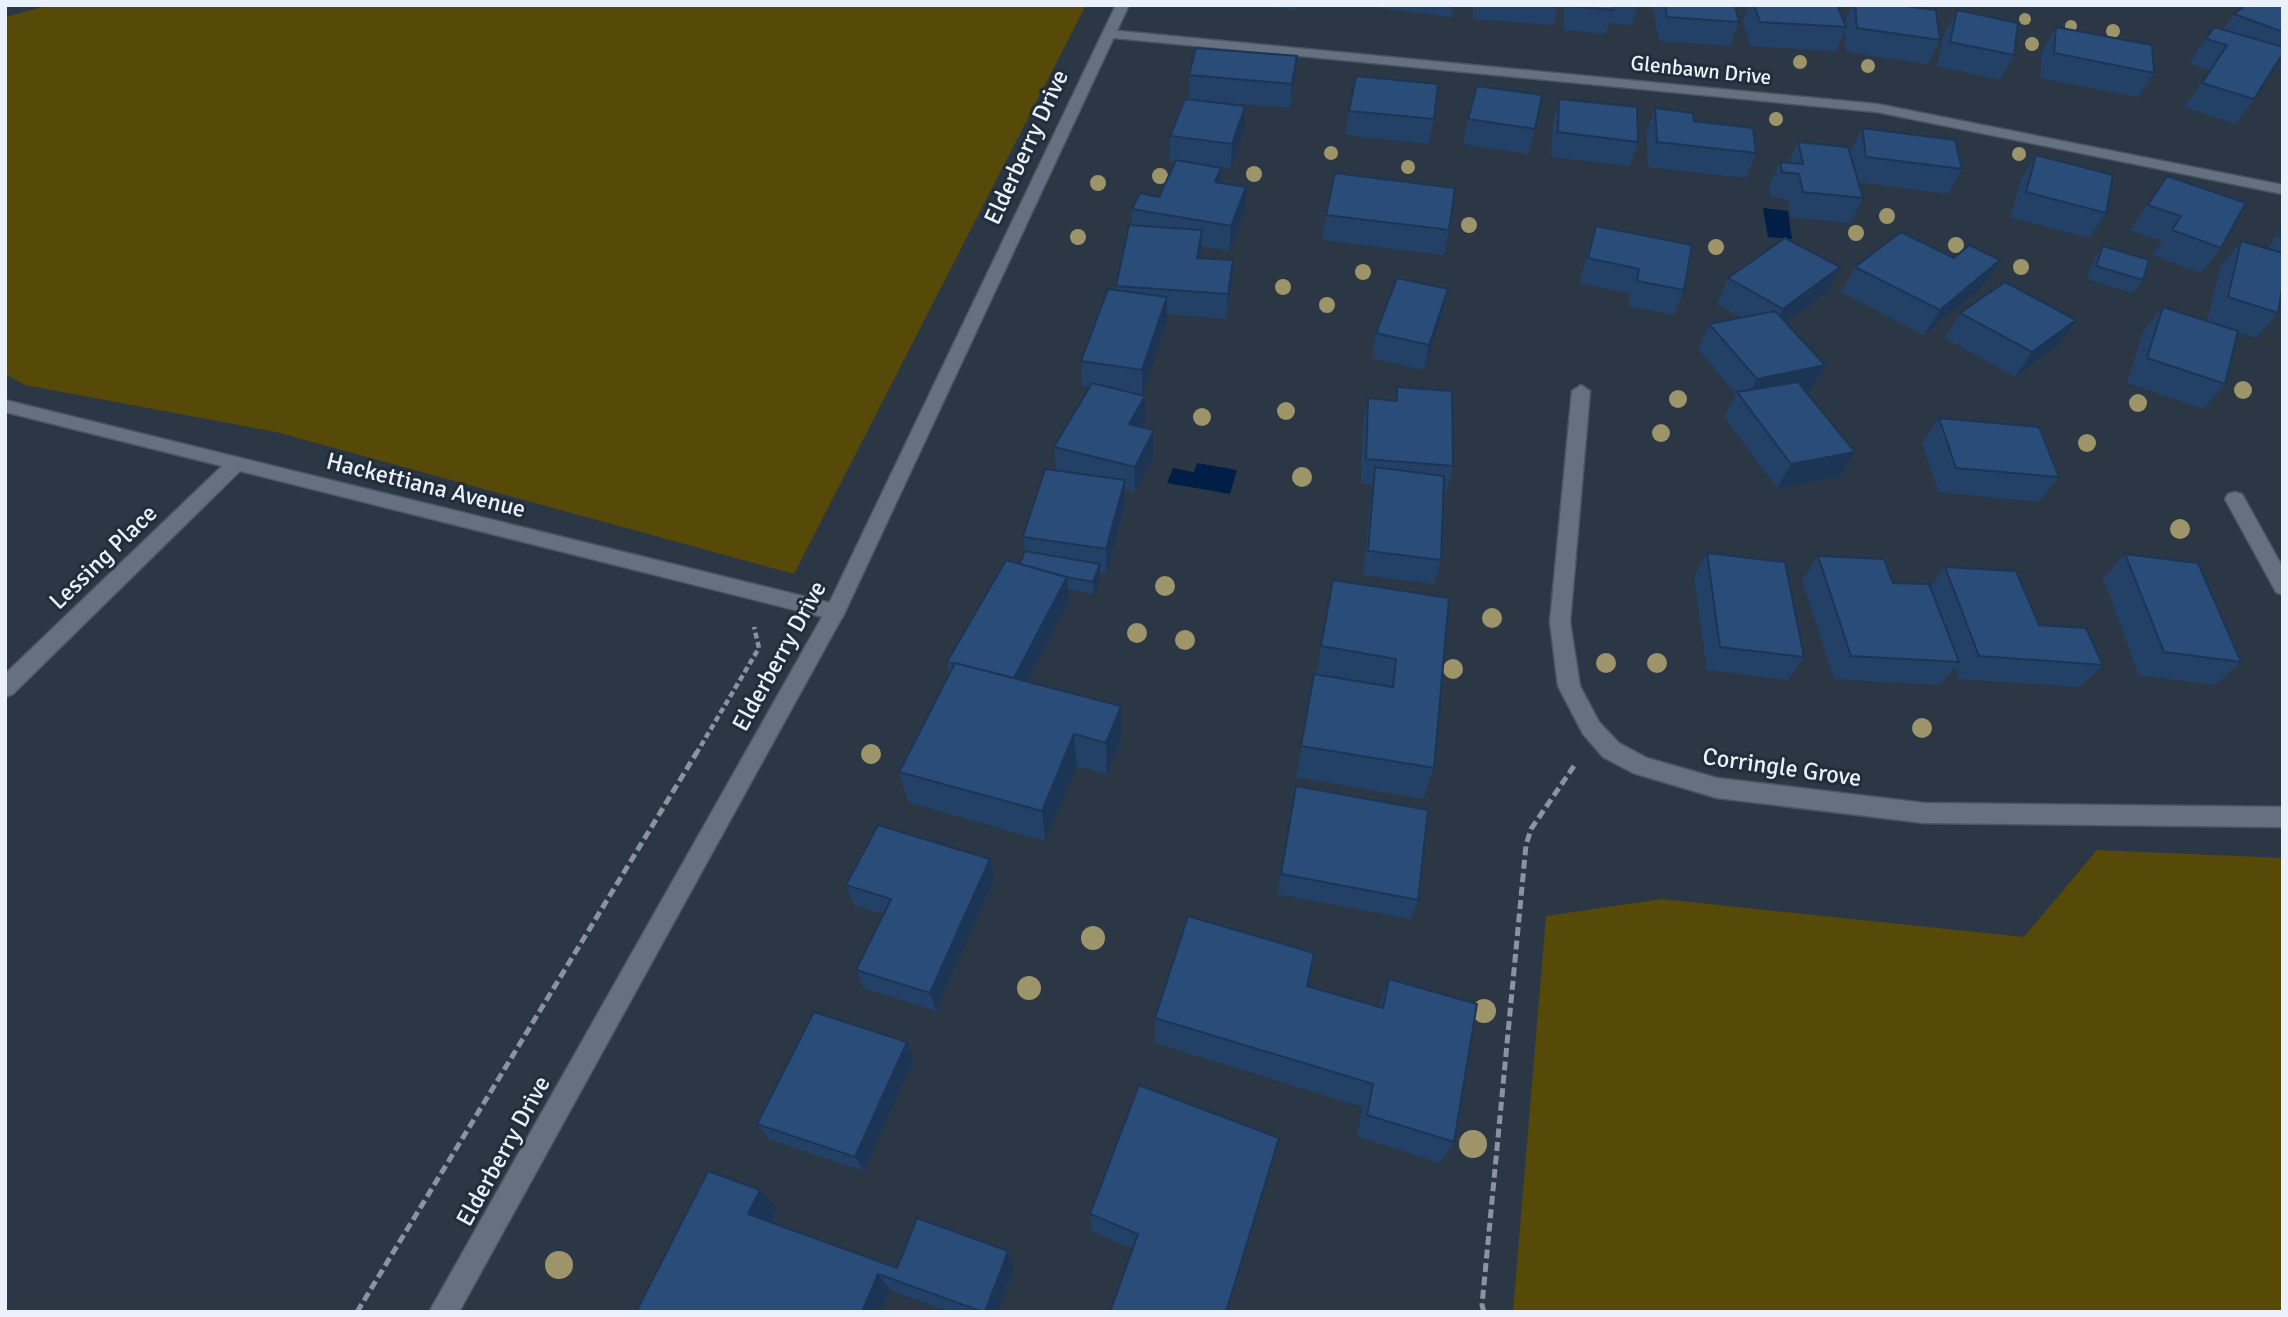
<svg xmlns="http://www.w3.org/2000/svg" width="2288" height="1317" viewBox="0 0 2288 1317" font-family="Signika,sans-serif">
	<style>
		.green { fill: #574908 }
		.water { fill: #001e46 }
		.lines { fill: none; stroke-linecap: round; stroke-linejoin: round }
		.minor-casing { stroke: #4c5561; stroke-width: 3 }
		.tertiary-casing { stroke: #4c5561; stroke-width: 3 }
		.path-far1 { stroke: #8a939f; stroke-width: 4.5; stroke-dasharray: 6 3.5; stroke-linecap: butt }
		.path { stroke: #8a939f; stroke-width: 5; stroke-dasharray: 9 4.5; stroke-linecap: butt }
		.minor { fill: #657181; fill-rule: evenodd }
		.tertiary { fill: #657181; fill-rule: evenodd }
		.tree { fill: #9d9469 }
		.wall { fill: #234167 }
		.shaded-wall { fill: #1d3554 }
		.building { fill: #294c78; stroke: #1d3554; stroke-width: 2 }
		.labels { text-anchor: middle; dominant-baseline: central; stroke-width: 6; stroke-linejoin: round; paint-order: stroke }
		.far-street-label { font-size: 21px; fill: #eaf1fa; stroke: #222d3a }
		.street-label { font-size: 24px; fill: #eaf1fa; stroke: #222d3a }
	</style>
	<rect width="100%" height="100%" fill="#2c3745"/>
	<path class="green" d="M51 5H1086L794 574 276 432 25 385 5 374V17Z
		M2097 850 2283 858V1312H1513L1546 916 1662 899 2024 937Z"/>
	<path class="water" d="M1763 208 1788 211 1792 239 1768 237Z
		M1197 463 1237 470 1230 494 1167 483 1173 468 1194 472Z"/>
	<g class="lines">
		<defs>
			<path id="minor" d="M1109 30 1877 104 2283 185V194L1877 112 1104 37 1102 34Z
				M1581 385 1590 391 1570 622 1580 686 1599 722 1619 743 1647 758 1717 778 1924 803 2283 807V827L1924 823 1717 798 1633 773 1603 757 1583 734 1558 686 1550 622 1572 391Z
				M5 400 835 604 842 606 845 612 842 618 835 620 240 471 13 694 5 697V674L222 466 5 412Z
				M2235 492 2242 494 2283 568V595L2276 592 2225 499 2228 494Z"/>
			<path id="tertiary" d="M1116 5H1129L845 612 459 1312H429L826 610Z"/>
		</defs>
		<use href="#minor" class="minor-casing"/>
		<use href="#tertiary" class="tertiary-casing"/>
		<path class="path-far1" d="M696 754 759 648 754 627"/>
		<path class="path" d="M357 1312 697 752
			M1484 1312 1482 1305 1526 845 1531 829 1574 766"/>
		<use href="#minor" class="minor"/>
		<use href="#tertiary" class="tertiary"/>
	</g>
	<g class="tree">
		<circle cx="2025" cy="19" r="6"/>
		<circle cx="2071" cy="26" r="6"/>
		<circle cx="2113" cy="31" r="7"/>
		<circle cx="2032" cy="44" r="7"/>
		<circle cx="1800" cy="62" r="7"/>
		<circle cx="1868" cy="66" r="7"/>
		<circle cx="1776" cy="119" r="7"/>
		<circle cx="1331" cy="153" r="7"/>
		<circle cx="2019" cy="154" r="7"/>
		<circle cx="1408" cy="167" r="7"/>
		<circle cx="1254" cy="174" r="8"/>
		<circle cx="1160" cy="176" r="8"/>
		<circle cx="1098" cy="183" r="8"/>
		<circle cx="1887" cy="216" r="8"/>
		<circle cx="1469" cy="225" r="8"/>
		<circle cx="1856" cy="233" r="8"/>
		<circle cx="1078" cy="237" r="8"/>
		<circle cx="1956" cy="245" r="8"/>
		<circle cx="1716" cy="247" r="8"/>
		<circle cx="2021" cy="267" r="8"/>
		<circle cx="1363" cy="272" r="8"/>
		<circle cx="1283" cy="287" r="8"/>
		<circle cx="1327" cy="305" r="8"/>
		<circle cx="2243" cy="390" r="9"/>
		<circle cx="1678" cy="399" r="9"/>
		<circle cx="2138" cy="403" r="9"/>
		<circle cx="1286" cy="411" r="9"/>
		<circle cx="1202" cy="417" r="9"/>
		<circle cx="1661" cy="433" r="9"/>
		<circle cx="2087" cy="443" r="9"/>
		<circle cx="1302" cy="477" r="10"/>
		<circle cx="2180" cy="529" r="10"/>
		<circle cx="1165" cy="586" r="10"/>
		<circle cx="1492" cy="618" r="10"/>
		<circle cx="1137" cy="633" r="10"/>
		<circle cx="1185" cy="640" r="10"/>
		<circle cx="1606" cy="663" r="10"/>
		<circle cx="1657" cy="663" r="10"/>
		<circle cx="1453" cy="669" r="10"/>
		<circle cx="1922" cy="728" r="10"/>
		<circle cx="871" cy="754" r="10"/>
		<circle cx="1093" cy="938" r="12"/>
		<circle cx="1029" cy="988" r="12"/>
		<circle cx="1484" cy="1011" r="12"/>
		<circle cx="1473" cy="1144" r="14"/>
		<circle cx="559" cy="1265" r="14"/>
	</g>
	<path class="wall" d="M1252 5H1297L1295 10Z
		M1379 5H1454L1451 17 1379 8Z
		M1473 5H1558L1553 25 1473 19Z
		M1564 5H1638L1632 25 1609 23 1606 34 1564 30Z
		M1652 5H1735L1739 22 1730 46 1659 41Z
		M1749 5H1837L1844 23 1852 5H1897L1940 40 1928 64 1846 52 1845 31 1836 51 1750 46 1743 21Z
		M2283 5V53L2254 99 2236 124 2185 107 2210 70 2189 63 2214 27 2223 30 2234 14Z
		M1957 10 2014 55 2000 80 1937 66 1944 34Z
		M2056 27 2154 73 2138 97 2040 78 2042 51Z
		M1189 75 1294 80 1290 108 1205 101 1244 131 1231 169 1219 167 1220 183 1245 212 1229 251 1202 246 1201 258 1231 285 1226 319 1167 314V322L1142 395 1145 396V421L1141 427 1154 455 1135 492 1125 489V504L1107 573 1100 572V577L1094 594 1068 589 1069 601 1027 682 1122 738 1107 774 1077 766 1045 841 908 802 899 772 949 674 947 662 1020 564 1025 552 1023 537 1056 471 1054 447 1089 387 1082 386 1081 361 1116 290V286L1132 225V209L1159 197 1176 161H1170V136L1189 99Z
		M1559 99 1638 142 1630 166 1551 157 1553 123Z
		M1655 108 1694 121 1756 153 1746 178 1648 167 1646 133Z
		M1349 111 1434 119 1429 144 1345 135Z
		M1468 119 1535 129 1528 154 1463 144Z
		M1862 128 1962 169 1948 194 1858 182 1863 198 1850 223 1791 217 1788 199 1771 197 1769 186 1780 162H1789L1798 142 1850 152Z
		M2036 155 2106 213 2089 238 2010 217 2021 180Z
		M2167 176 2221 248 2201 273 2153 255 2162 241 2130 230Z
		M1326 215 1449 230 1444 255 1322 240Z
		M1596 226 1684 290 1674 315 1628 306 1630 294 1580 283 1588 251Z
		M2283 227V284L2278 313 2256 338 2238 332 2225 384 2203 409 2127 383 2143 332 2163 307 2207 321 2221 266 2241 241 2267 249Z
		M2103 246 2143 280 2133 293 2087 279 2094 259Z
		M1855 267 1984 285 1924 335 1841 292Z
		M1728 278 1827 292 1786 323 1825 365 1811 390 1806 391 1855 452 1840 477 1777 488 1724 417 1736 394 1698 349 1709 324 1741 317 1717 304Z
		M1448 289 1442 314 1424 370 1372 358 1376 333Z
		M1960 313 2058 345 2015 377 1945 338Z
		M1397 387 1453 466 1447 491H1444L1441 560 1434 584 1363 575 1372 484 1361 483 1363 423 1368 398 1395 400Z
		M1939 418 2059 477 2039 502 1939 492 1922 443Z
		M1707 553 1804 657 1788 680 1707 670 1694 577Z
		M2125 554 2241 662 2215 685 2139 675 2103 578Z
		M1818 556 1893 583 1930 587 1945 567 2103 665 2080 687 1959 679 1955 667 1939 685 1834 679 1802 580Z
		M1333 580 1449 598 1434 768 1423 799 1296 777 1314 674 1316 675Z
		M1296 786 1418 900 1411 919 1277 894Z
		M994 879 936 1011 864 988 856 970 884 914 854 905 846 885Z
		M1389 979 1454 1142 1440 1163 1357 1136 1363 1107 1155 1043V1018L1307 986 1379 1006Z
		M914 1059 864 1171 769 1139 757 1124Z
		M1139 1085 1226 1312 1133 1249 1092 1232 1090 1214Z
		M760 1190 778 1209 771 1223 897 1268 1008 1251 1014 1267 998 1312H951L890 1290 881 1312H636Z"/>
	<path class="shaded-wall" d="M1297 56 1294 80 1290 108 1292 84Z
		M1245 106 1244 131 1231 169 1232 144Z
		M1221 168 1220 192 1215 182Z
		M1246 187 1245 212 1229 251 1231 226Z
		M1202 230 1201 255 1196 283 1197 258Z
		M1233 260 1231 285 1226 319 1228 294Z
		M2000 260 1984 285 1924 335 1940 310Z
		M1840 267 1827 292 1771 334 1783 309Z
		M1448 289 1442 314 1424 370 1429 345Z
		M1167 297V322L1142 395V370Z
		M2076 320 2058 345 2015 377 2032 352Z
		M1825 365 1811 390 1744 404 1757 379Z
		M1145 396V421L1130 448 1129 424Z
		M1154 430V455L1135 492V467Z
		M1855 452 1840 477 1777 488 1791 464Z
		M1125 480V504L1107 573 1106 549Z
		M1100 564V577L1094 594 1093 582Z
		M1067 577 1069 601 1015 705 1012 682Z
		M1121 706 1122 738 1107 774 1106 743Z
		M1074 734 1077 766 1045 841 1042 811Z
		M990 859 994 879 936 1011 930 993Z
		M907 1042 914 1059 864 1171 855 1157Z
		M760 1190 778 1209 766 1232 748 1214Z
		M1008 1251 1014 1267 998 1312H985Z
		M878 1274 890 1290 881 1312H862Z"/>
	<path class="building" d="M1570 5H1613V10L1570 6Z
		M1665 5H1735L1739 22 1667 17Z
		M1754 5H1837L1846 27 1760 22Z
		M1855 5H1897L1936 10 1940 40 1857 28Z
		M2246 5H2283V32L2234 14Z
		M1957 10 2018 23 2014 55 1950 42Z
		M2056 27 2152 45 2154 73 2054 53Z
		M2214 27 2283 47V53L2254 99 2202 83 2227 45 2206 39Z
		M1196 48 1297 56 1292 84 1189 75Z
		M1356 76 1438 84 1434 119 1349 111Z
		M1477 86 1542 95 1535 129 1468 119Z
		M1185 99 1245 106 1232 144 1170 136Z
		M1559 99 1637 107 1638 142 1558 132Z
		M1655 108 1693 113 1694 121 1753 128 1756 153 1657 142Z
		M1862 128 1955 140 1962 169 1866 157Z
		M1798 142 1848 147 1863 198 1803 192 1799 174 1782 172 1780 162 1803 164Z
		M2036 155 2113 175 2106 213 2026 192Z
		M1176 160 1221 168 1215 182 1246 187 1231 226 1132 209 1140 193 1159 197Z
		M1335 173 1455 188 1449 230 1326 215Z
		M2167 176 2246 203 2221 248 2172 230 2181 216 2148 205Z
		M1129 225 1202 230 1197 258 1233 260 1228 294 1116 286Z
		M1596 226 1692 245 1684 290 1637 281 1639 269 1588 258Z
		M2283 230V238L2279 236Z
		M1901 232 1954 258 1969 245 2000 260 1940 310 1855 267Z
		M1785 238 1840 267 1783 309 1728 278Z
		M2241 241 2283 253V284L2278 313 2228 297Z
		M2103 246 2149 260 2143 280 2096 266Z
		M1397 278 1448 289 1429 345 1376 333Z
		M2005 282 2076 320 2032 352 1960 313Z
		M1108 289 1167 297 1142 370 1081 361Z
		M2163 307 2238 331 2225 384 2147 358Z
		M1775 311 1825 365 1757 379 1709 324Z
		M1798 382 1855 452 1791 464 1737 392Z
		M1092 383 1145 396 1129 424 1154 430 1135 467 1054 447Z
		M1397 387 1452 391 1453 466 1366 459 1368 398 1397 401Z
		M1939 418 2039 427 2059 477 1956 468Z
		M1375 467 1444 476 1441 560 1368 551Z
		M1045 469 1125 480 1106 549 1023 537Z
		M1025 551 1100 564 1093 582 1066 577 1020 564Z
		M1707 553 1785 562 1804 657 1720 647Z
		M2125 554 2198 563 2241 662 2164 652Z
		M1818 556 1884 559 1893 583 1929 584 1959 662 1851 656Z
		M1006 560 1067 577 1014 678 955 663 954 664 947 662Z
		M1945 567 2016 571 2039 625 2086 628 2103 665 1979 656Z
		M1333 580 1449 598 1434 768 1301 746 1314 674 1393 687 1396 659 1321 646Z
		M955 663 1121 706 1106 743 1074 734 1042 811 899 772Z
		M1296 786 1428 810 1418 900 1281 874Z
		M878 825 990 859 930 993 856 970 891 899 846 885Z
		M1188 916 1314 953 1307 986 1383 1008 1389 979 1477 1004 1454 1142 1367 1115 1373 1084 1155 1018Z
		M814 1012 907 1042 855 1157 757 1124Z
		M1139 1085 1279 1138 1226 1312H1110L1138 1234 1090 1214Z
		M708 1171 760 1190 748 1214 897 1268 917 1218 1008 1251 985 1312H983L878 1274 862 1312H636Z"/>
	<g class="labels">
		<g class="far-street-label">
			<text transform="translate(1701 70) rotate(6)">Glenbawn Drive</text>
		</g>
		<g class="street-label">
			<text transform="translate(1026 147) rotate(-65)">Elderberry Drive</text>
			<text transform="translate(426 485) rotate(14)">Hackettiana Avenue</text>
			<text transform="translate(103 557) rotate(-44)">Lessing Place</text>
			<text transform="translate(779 656) rotate(-61)">Elderberry Drive</text>
			<text transform="translate(1782 767) rotate(8)">Corringle Grove</text>
			<text transform="translate(503 1151) rotate(-61)">Elderberry Drive</text>
		</g>
	</g>
	<rect width="2288" height="1317" fill="none" stroke="#eaf1fa" stroke-width="14"/>
</svg>
